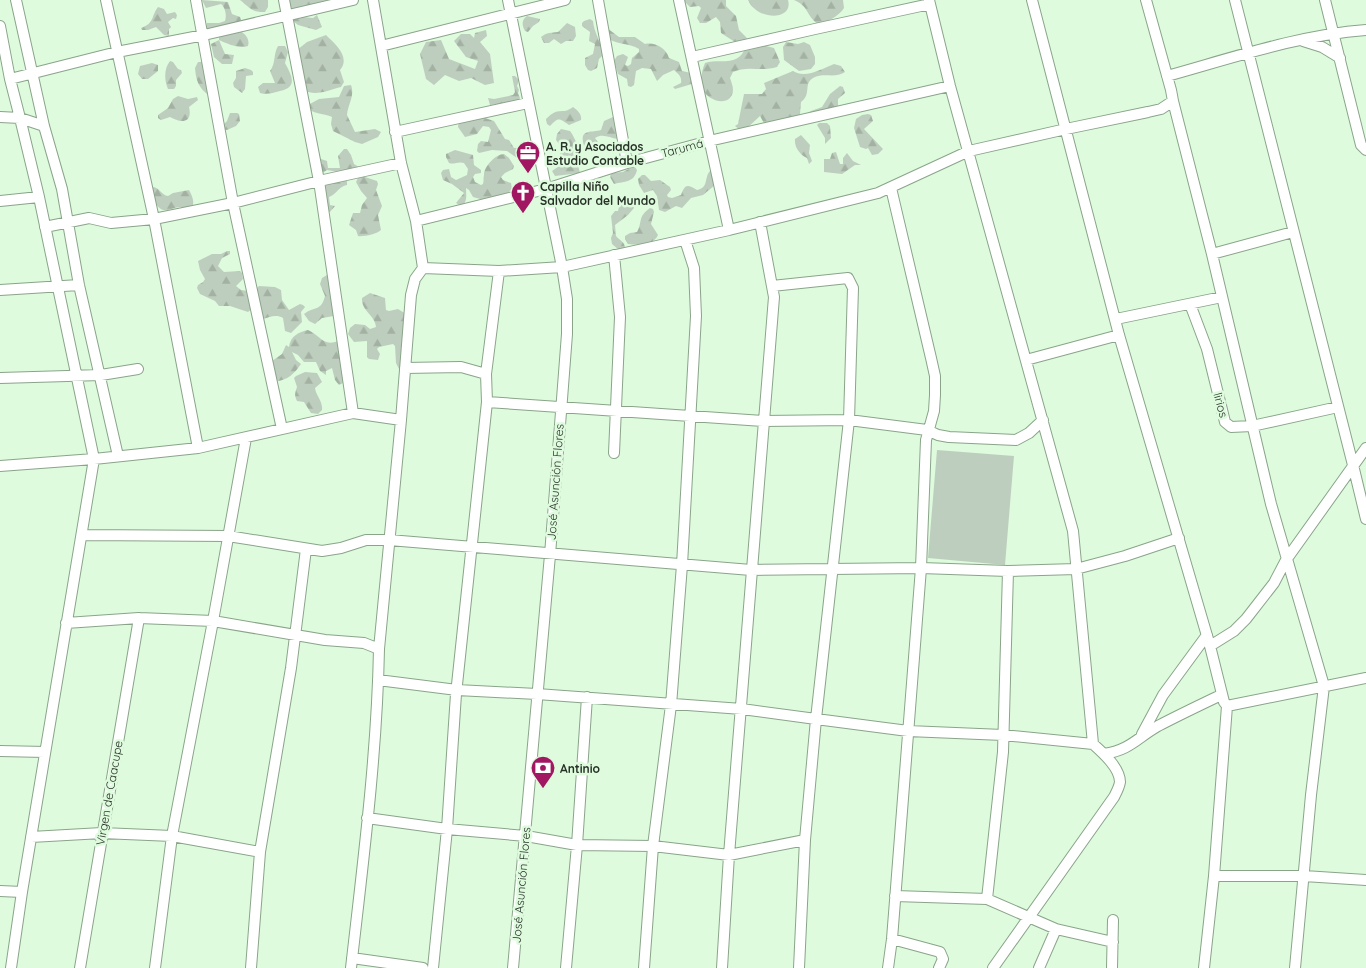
<svg xmlns="http://www.w3.org/2000/svg" width="1366" height="968" viewBox="0 0 1366 968" font-family="Quicksand,sans-serif">
	<style>
		.grass { fill: #becebe }
		.forest { fill: url(#forest-firs) }
		.lines { fill: none; stroke-linecap: round; stroke-linejoin: round }
		.minor-casing { stroke: #8aa48a; stroke-width: 12 }
		.minor { stroke: #fff; stroke-width: 10 }
		.labels { text-anchor: middle; dominant-baseline: central; stroke-width: 5; stroke-linejoin: round; paint-order: stroke }
		.poi-label { font-size: 12px; font-weight: bold; fill: #273127; stroke: #defbde; text-anchor: start }
		.street-label { font-size: 12px; fill: #273127; stroke: #defbde }
	</style>
	<defs>
		<pattern id="forest-firs" width="22" height="20" patternUnits="userSpaceOnUse" patternTransform="scale(1.25)"><rect width="22" height="20" fill="#becebe"/><path d="M5 1l3.5 6h-7zM16 11l3.5 6h-7z" fill="#a3b1a3"/></pattern>
	</defs>
	<rect width="100%" height="100%" fill="#defbde"/>
	<path class="grass" d="M937 450 1014 456 1005 565 928 558Z"/>
	<path class="forest" d="M202 0 228 2 232 14 240 17 241 20C231 27 229 22 219 33L206 29 207 23H219L225 21C227 15 225 7 221 4L206 8Z
		M240 0H268V7L265 12C252 13 249 7 240 0Z
		M282 0H327L326 4 296 9 285 6Z
		M685 0H726V6L736 16 739 30 746 37 749 42 741 46 721 33 720 22 716 17 706 23H700L697 18 701 8 699 6 690 7 685 2Z
		M748 0H788C794 21 757 21 748 0Z
		M794 0H843L844 8C839 16 828 22 818 24 806 16 809 6 794 0Z
		M158 7 164 9 167 14 175 12 177 15 176 19 173 18 168 22 171 27 169 29V36L164 35 156 27 148 30H142L141 28C155 23 151 16 158 7Z
		M317 15 322 27 316 30 298 25 293 21V16L313 18Z
		M527 16 540 19 539 22 533 26 528 32 525 31C522 26 521 20 527 16Z
		M590 19 593 21C594 33 601 42 604 54L599 59 597 68 591 71 588 70 585 65V58L593 54 595 44 589 41 590 32 582 26V23L584 21Z
		M567 23 575 27 576 36 573 41H566L561 44 554 39 549 43H544L541 37C547 32 551 33 558 32Z
		M607 28 619 37H635L645 44C655 42 666 48 669 58L679 62 682 71 691 73 692 84 675 89 673 87 681 83C682 76 678 74 674 70L663 75 657 81 651 69 642 68 636 71 634 85 631 87 628 86 627 79 618 74 614 61 617 56 623 54 628 57 625 65 628 66 631 64 632 58 639 52V49C629 43 619 45 609 39Z
		M486 30 487 36 480 42 490 54 494 83 485 85 471 78 459 81 445 75 434 85 426 79 420 54 426 42 441 40 449 59 475 69 478 61 466 57 454 41 461 34H470L474 38 475 33Z
		M240 31C246 34 250 40 248 46 239 49 228 44 219 40L225 54 234 55 232 64H222L214 57 211 44 219 40V36Z
		M326 35C335 44 351 57 340 70L344 82 341 87C329 90 315 97 304 90L297 50 307 42Z
		M786 42 798 44 804 42 810 45 815 57V64L811 69 799 71 784 60 783 47Z
		M278 46H285L288 52 285 63C292 76 298 87 280 91 272 93 268 95 260 93L258 87 263 83H275L270 71C276 63 273 55 278 46Z
		M766 46 774 48 780 62 777 67C761 72 747 65 733 72L730 78C731 81 733 86 733 90 732 109 705 101 702 87 700 79 702 70 705 63 719 58 735 67 744 51Z
		M170 61 173 62 178 69 181 70 182 73 176 80V86L174 89H168C164 80 164 68 170 61Z
		M198 62H205L210 96C198 88 196 80 195 68Z
		M152 63 158 65V71L148 79H142L138 74 140 66Z
		M834 64 841 66 845 72C835 79 824 72 813 78 803 84 812 94 801 102L800 114 796 121 766 127 760 116 746 129 740 130 735 126 738 124 744 94H762L766 89 764 83 793 71C805 79 822 69 834 64Z
		M245 68 251 70 253 72V75L246 76 245 89 242 93 234 87 233 83 236 78V71Z
		M512 76H515L519 80 517 86 519 90 518 93 520 98 519 102 490 105 488 98 494 99 513 95 515 92Z
		M351 85C355 96 348 104 347 115L355 132 375 129 381 132 378 137 362 144 355 142 333 131 331 124 332 117C324 113 316 115 309 109L308 105 319 99 339 97 344 86Z
		M840 86 843 87 845 93 838 99V106L832 110 845 113 843 116 837 117 803 116 811 111 822 107 830 94Z
		M178 96 188 99 197 97 198 100 189 107C193 124 180 123 170 117L161 120 158 118V115L168 108 173 99Z
		M573 107C578 111 582 114 581 120L569 125C560 119 559 116 550 126L547 124 546 119C560 105 561 116 573 107Z
		M230 113H237L239 114 240 121 236 126 227 130 223 129 222 126 227 121Z
		M868 114 871 115 873 121 864 129 883 149 878 154 872 155 868 148 866 149 860 147 854 128 856 119 862 115Z
		M482 117 494 121 505 139 509 140 514 148 535 147 538 158 535 163 529 160 517 158 507 151 492 150 479 153 477 151 478 144 481 141 488 142 491 130 489 127 483 126 477 134 465 137 458 127 459 120Z
		M613 117 615 118 618 139C609 138 603 133 595 138L599 144 592 149H585C578 129 588 133 601 130L604 121Z
		M819 123H827L830 126 831 138 825 144V138L817 125Z
		M561 129 570 131C576 139 578 148 581 157L577 161 580 173 555 176 552 171 562 164 560 155 562 148 556 140 557 134Z
		M801 135 810 145 809 153 812 161 809 164 807 158C800 155 794 147 795 139Z
		M344 149H347L351 155 354 164 362 169 338 172 327 170 321 174 318 158 327 161 328 168H340L338 156Z
		M455 150 473 155 474 165 481 170V173L475 174 473 177 475 182 481 185 483 184C484 181 483 178 484 175 484 166 496 154 504 154L509 158 514 166 513 169 505 173 501 177 503 180 511 183 512 189C502 200 487 202 473 197L469 190 466 188C466 195 468 202 461 206L456 203 464 193 452 184 443 180 441 173 443 170 449 169 451 177 456 180 467 175 468 169 464 163C458 161 454 165 449 163L446 157V154Z
		M836 152 840 164H843V158L847 153 853 161 861 165H855L842 174 824 172V159H830L832 153Z
		M632 167H635L637 170C634 183 625 181 614 184L610 177 611 173 623 172Z
		M710 171 713 172 715 185 703 195 691 198 682 208 676 206 665 212 659 210 657 196 653 190 644 193 639 185 638 179 642 175H645L651 181 660 180 670 187 671 190 667 195 668 197 672 198 681 195C685 184 687 184 697 190 709 188 704 177 710 171Z
		M359 176H362L377 181 378 184 376 190 382 206 378 215 381 230C377 234 363 237 358 236L356 230 349 225 353 213H360L362 205 367 198 361 191 356 182Z
		M347 179V185C339 186 337 194 329 197L330 205 335 206 330 212 326 211 320 192 326 181Z
		M151 187C159 186 161 195 168 196L173 193 189 190C192 196 195 201 192 208 187 208 184 207 180 207 175 207 169 211 164 210 155 209 153 194 151 187Z
		M628 196 633 199 634 208 628 215 615 225 616 236C620 241 625 241 625 249L619 250 612 244 611 238 613 233 611 216 615 211H618L620 202Z
		M650 208 653 209 654 212 651 224 658 235C653 246 638 245 628 244L625 239V236L630 233 637 232C643 222 637 217 650 208Z
		M227 251H230V254L222 258 218 266 224 272 240 271 242 273 243 279 236 286 241 290 248 291 253 308 248 312 230 306H219L215 301 200 294 197 288 198 285 203 282 205 279 200 270 198 261 212 254H221Z
		M327 275H331L334 316 322 318 315 324 309 321 304 314C314 306 321 312 325 296L320 284 322 278Z
		M259 286 275 287 281 290 282 300 289 310 300 304 303 305 305 307 301 312 302 322 291 333 285 331 283 318C276 314 270 317 263 319L255 290Z
		M370 293 385 298 386 310 389 311 398 309 406 314 402 369H399L396 363 395 346 393 344 379 347 377 349 380 354 378 360 369 359 367 357V341L354 342 348 334 350 328 355 324 365 325 370 329 376 327C375 315 361 311 362 298Z
		M308 330C320 335 323 347 338 341L345 382 339 385 335 380 332 368 326 371V375L320 371 316 362H304L298 355 292 352 296 360 301 364C295 373 287 381 276 381L272 361 282 354 286 345 289 347C290 336 299 332 308 330Z
		M305 372 317 373 322 382 315 388C316 396 323 401 322 410L318 414 311 413 304 402 297 401C294 395 295 393 297 387L294 378 296 376Z"/>
	<g class="lines">
		<defs>
			<path id="minor" d="M16 0 44 126 62 189 79 285 118 456
				M106 0 154 219 198 448
				M196 0 233 203 282 429
				M284 0 319 181 353 413
				M508 0 562 267 567 299V334L550 555 513 968
				M598 0 627 163
				M929 0 950 86 1073 531 1093 744
				M1032 0 1119 335 1210 646 1224 702 1227 706 1366 678
				M1235 0 1353 465 1366 519
				M1325 0 1361 145 1366 150
				M0 26 10 79 117 52 204 35 353 0
				M1303 41 1322 47 1340 58
				M381 46 565 0
				M692 57 815 29 930 4
				M1167 76C1232 58 1299 35 1366 30
				M10 79 20 118 44 126
				M1173 101 1212 254 1293 232
				M0 117 20 118 39 197 94 459 22 892 11 968
				M395 132 528 103
				M0 201 39 197
				M416 221 546 189 627 163 709 141 950 86
				M45 227 89 218 111 223 154 219 233 203 319 181 401 163
				M729 230 878 193 969 151 1066 129 1148 112 1161 109 1173 101 1171 90 1146 0
				M1212 254 1271 504 1324 686 1311 795 1295 968
				M423 268 499 271 562 267 729 230 679 0
				M0 290 79 285
				M1190 304 1207 349 1225 422 1231 427 1252 426 1338 407
				M1116 319 1222 297
				M1026 360 1119 335
				M405 368 461 367 486 374
				M0 378 101 375 138 369
				M487 402 763 421 849 420 853 288 848 278 772 286
				M614 453 620 317 614 255
				M0 466 94 459 198 448 353 413 401 420
				M82 535 228 536 322 551 341 548 366 540H389L751 570 921 568 1008 571 1076 569 1125 556 1179 538
				M66 623 139 618 213 621 325 640 364 643 379 649
				M1210 646 1234 631 1246 619 1274 583 1286 560 1366 448
				M378 680 457 690 537 694 742 709 816 719 849 420 927 430 938 435 949 437 1016 440 1029 433 1043 420
				M1227 706 1214 876H1304L1366 880
				M1142 734 1163 695 1207 635
				M0 751 45 752
				M1104 754C1130 750 1137 738 1158 726 1179 715 1200 705 1221 695
				M367 818 447 829 526 836 577 845 653 846 729 855 805 840
				M31 837 102 833 172 836 260 852
				M0 891 22 892
				M895 896 987 899 1056 929 1113 942
				M987 899 1003 752 1008 571
				M892 939 940 952 943 959 939 968
				M352 958 423 968
				M80 968 139 618
				M155 968 172 836 213 621 246 438
				M251 968 260 852 291 668 306 549
				M351 968C363 862 377 755 379 649L401 420 411 295 415 279 423 268 416 221 401 163 373 0
				M433 968 447 829 456 694 487 402 486 374 499 271
				M566 968 577 845 587 697
				M644 968 653 846 671 705 682 565 696 316 694 268 685 240
				M722 968 729 855 774 297 760 222
				M799 968 805 840 816 719 908 731 1003 735 1093 744C1103 753 1120 768 1120 782 1119 788 1116 793 1114 797L993 968
				M888 968 892 939 921 568 926 440 934 411 935 395V376L931 358 891 188
				M1039 968 1056 929
				M1112 968 1113 920
				M1204 968 1214 876"/>
		</defs>
		<use href="#minor" class="minor-casing"/>
		<use href="#minor" class="minor"/>
	</g>
	<defs>
		<symbol id="office-pin" viewBox="-11 -11 22 30"><path d="M0 17L-7.5 6A9.5 9.5 0 1 1 7.5 6Z" fill="#a21761" stroke="#defbde"/><path d="M-6-3h4V-5.5h4V-3h4V5H-6ZM-1-4.5V-3h2v-1.5ZM-6 0V1H6V0Z" fill="#fff"/></symbol>
		<symbol id="church-pin" viewBox="-11 -11 22 30"><path d="M0 17L-7.5 6A9.5 9.5 0 1 1 7.5 6Z" fill="#a21761" stroke="#defbde"/><path d="M-1.2-6h2.4v3.5h3.3v2.4h-3.3V6h-2.4V-.1h-3.3v-2.4h3.3Z" fill="#fff"/></symbol>
		<symbol id="bank-pin" viewBox="-11 -11 22 30"><path d="M0 17L-7.5 6A9.5 9.5 0 1 1 7.5 6Z" fill="#a21761" stroke="#defbde"/><path d="M-6-4H6V4H-6ZM0-2.3a2.3 2.3 0 1 0 0 4.6a2.3 2.3 0 1 0 0-4.6Z" fill="#fff"/></symbol>
	</defs>
	<g fill-rule="evenodd">
		<use href="#office-pin" x="514" y="139" width="28" height="38"/>
		<use href="#church-pin" x="509" y="179" width="28" height="38"/>
		<use href="#bank-pin" x="529" y="754" width="28" height="38"/>
	</g>
	<g class="labels">
		<g class="poi-label">
			<text x="546" y="146">A. R. y Asociados<tspan x="546" dy="14">Estudio Contable</tspan></text>
			<text x="540" y="186">Capilla Niño<tspan x="540" dy="14">Salvador del Mundo</tspan></text>
			<text x="560" y="768">Antinio</text>
		</g>
		<g class="street-label">
			<text transform="translate(682 148) rotate(-15)">Tarumá</text>
			<text transform="translate(1221 405) rotate(75)">lirios</text>
			<text transform="translate(555 482) rotate(-86)">José Asunción Flores</text>
			<text transform="translate(109 793) rotate(-80)">Virgen de Caacupe</text>
			<text transform="translate(521 885) rotate(-85)">José Asunción Flores</text>
		</g>
	</g>
</svg>
